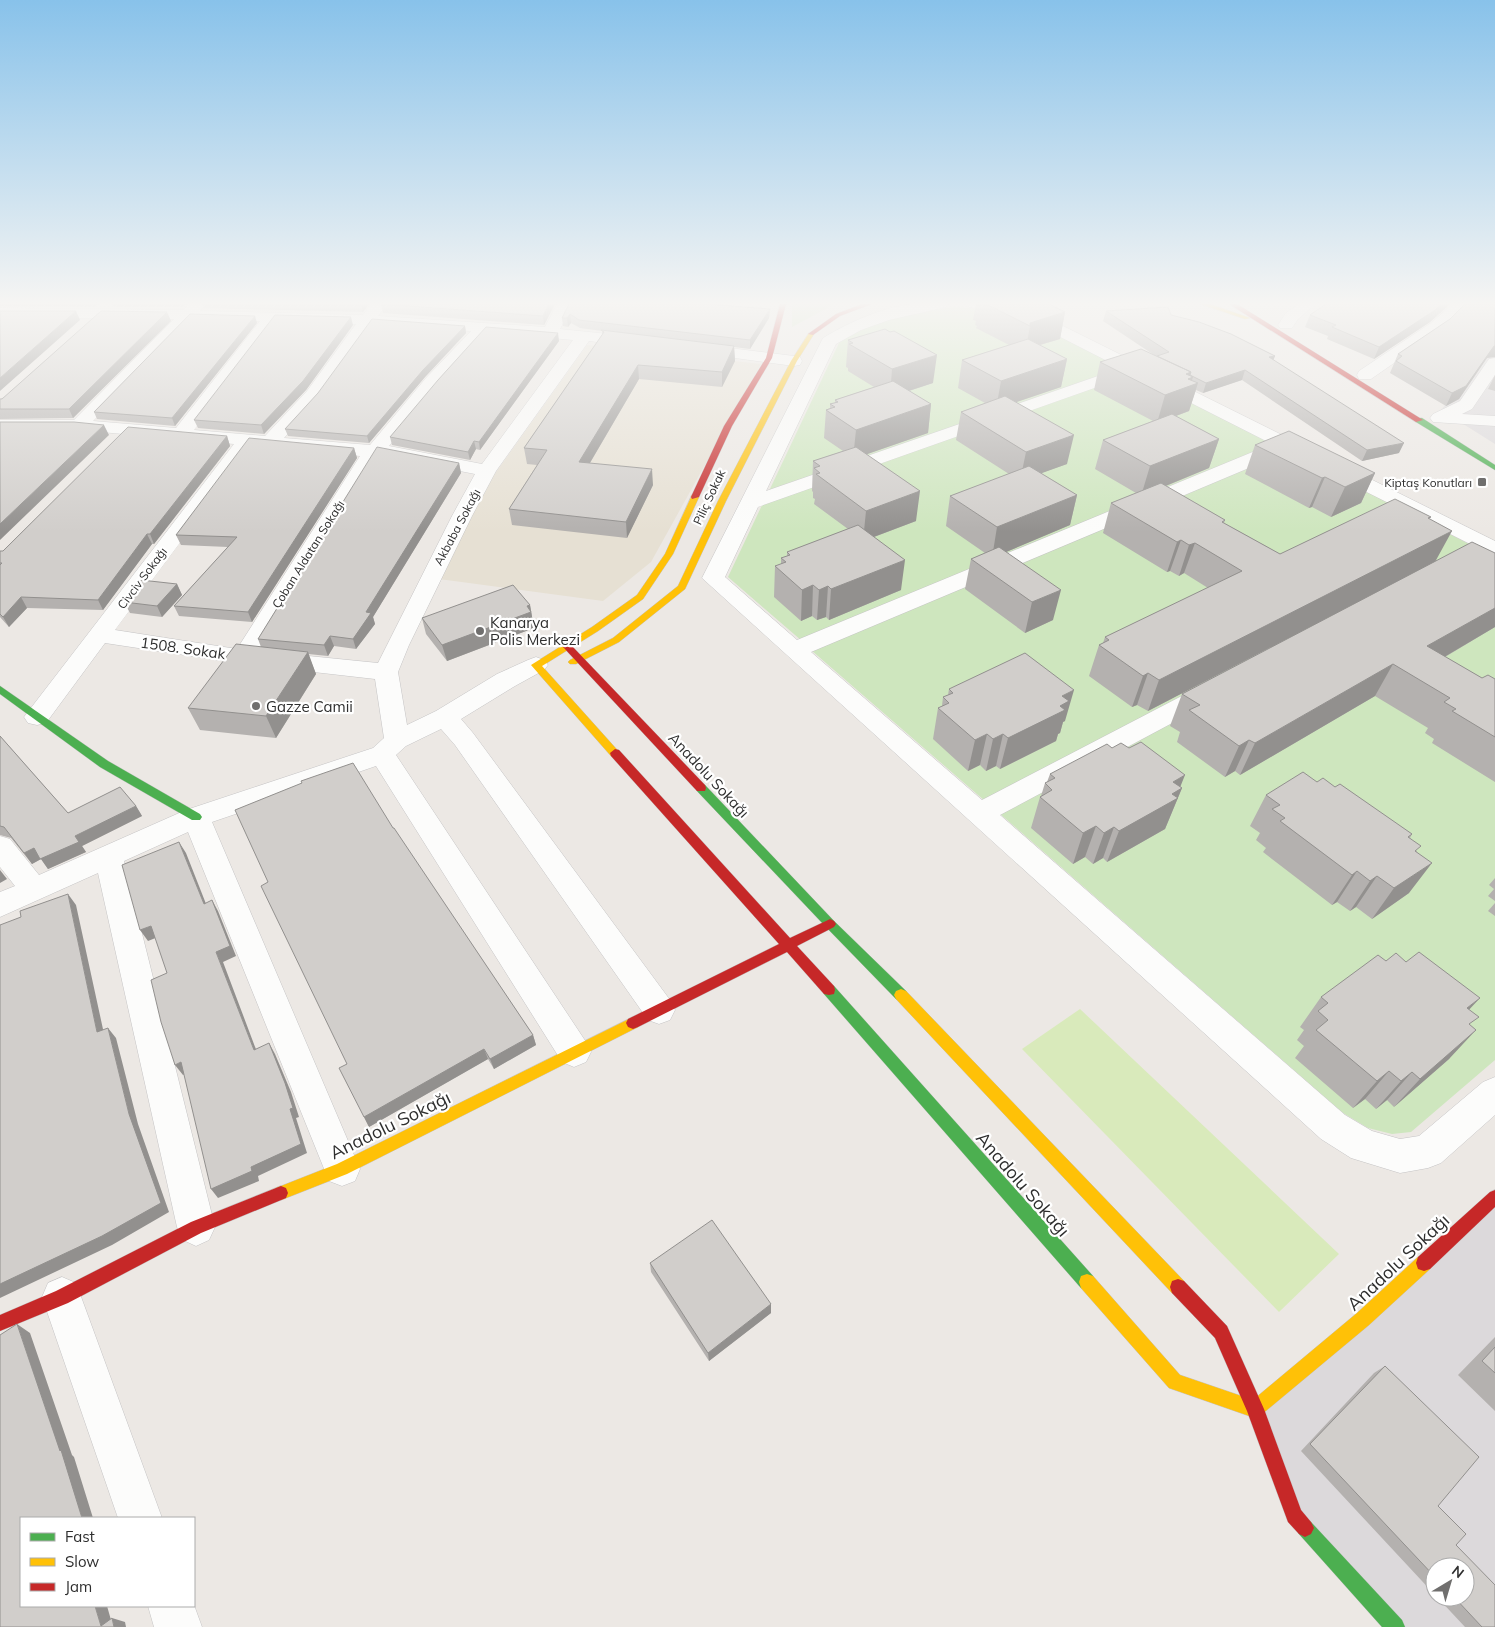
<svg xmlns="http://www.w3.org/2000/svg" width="1495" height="1627" viewBox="0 0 1495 1627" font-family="Mulish,sans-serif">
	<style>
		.industrial { fill: #dcd9db; fill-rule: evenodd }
		.education { fill: #e6e0d3 }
		.green { fill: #cee6be }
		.pitch { fill: #d9eabb }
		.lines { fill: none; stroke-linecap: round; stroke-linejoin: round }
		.street-casing { stroke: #c5c4c5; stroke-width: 1 }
		.fast-casing { stroke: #c5c4c5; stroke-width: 1 }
		.slow-casing { stroke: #c5c4c5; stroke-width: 1 }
		.jam-casing { stroke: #c5c4c5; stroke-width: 1 }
		.street { fill: #fcfcfb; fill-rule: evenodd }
		.fast { fill: #4caf50; fill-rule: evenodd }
		.slow { fill: #ffc107; fill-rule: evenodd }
		.jam { fill: #c62828; fill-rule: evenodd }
		.wall { fill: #b4b1af }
		.shaded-wall { fill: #92908e }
		.building { fill: #d1cecb; stroke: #92908e }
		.poi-dot { fill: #706f6e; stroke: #fff; stroke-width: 2 }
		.labels { text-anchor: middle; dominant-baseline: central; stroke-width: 4.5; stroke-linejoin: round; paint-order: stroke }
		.far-poi-label { font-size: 12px; fill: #2e2e2e; stroke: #fff; text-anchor: end }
		.far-street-label { font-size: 12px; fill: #2e2e2e; stroke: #fff }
		.poi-label { font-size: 15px; fill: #2e2e2e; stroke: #fff; text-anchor: start }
		.street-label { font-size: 15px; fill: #2e2e2e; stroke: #fff }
		.near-street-label { font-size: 18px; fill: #2e2e2e; stroke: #fff }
	</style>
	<rect width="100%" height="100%" fill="#ece8e4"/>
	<path class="industrial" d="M1495 346V444L1441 410Z
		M1495 1201V1627H1395L1294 1516 1255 1409ZM1435 1567H1465V1597H1435Z"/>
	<path class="education" d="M587 345 761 364 651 562 603 601 439 579 491 479Z"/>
	<path class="green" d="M792 304H832L833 305 792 327Z
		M954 307 983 309 1031 321 1123 368 769 491 839 343C873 320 913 312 954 307Z
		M1134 374 1274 445 802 641 728 577 763 503Z
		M1285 450 1471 545 985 801 811 650Z
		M1487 553 1495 557V1060L1411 1132 1392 1134 1368 1128 1343 1113 999 813Z"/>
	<path class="pitch" d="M1080 1009 1339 1254 1279 1312 1022 1049Z"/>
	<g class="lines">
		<defs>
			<path id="street" d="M189 304H201L203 307 200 311 363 315 371 304H383L385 307 378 316 545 327 557 304H573L560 329 637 337 643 339 645 342 643 345 637 347 589 341 496 471 472 516 409 645 398 672 407 725 436 711 497 674 528 660 536 657 544 660 548 665 544 670 515 686 461 719 473 733 670 1000 675 1010 670 1020 659 1024 648 1020 455 745 441 729 406 746 396 755 586 1042 591 1052 586 1062 574 1067 562 1062 376 766 212 822 360 1169 355 1181 342 1186 329 1181 188 832 124 861 215 1227 209 1240 196 1246 183 1240 177 1227 98 873 0 917V892L15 886 0 867V836L10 839 39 875 186 810 373 748 384 738 375 679 244 664 105 643 46 723 37 725 28 723 24 717 234 444 79 430H0V420H74L174 319 0 318V308L183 310ZM191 320 260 321 176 428 93 421ZM276 322 356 324 307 391 265 436 194 430ZM372 325 471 331 426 378 370 445 284 438 319 399ZM487 332 573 340 482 464 389 446 438 386ZM252 446 360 456 237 649 115 630ZM379 455 475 474 452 516 378 663 259 651Z
				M948 304 946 307 889 320 861 330 836 344 766 491 1121 368 1031 322 1008 314 969 307 967 304H1004L1043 316 1495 541V555L1488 553 1287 452 811 652 982 800 1201 686 1210 684 1219 686 1222 692 1219 698 1000 815 1345 1115 1372 1131 1400 1139 1419 1136 1483 1082 1495 1077V1115L1441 1163 1428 1168 1400 1173 1351 1158 1321 1139 702 578 823 338C850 322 882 307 914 304 925 303 937 304 948 304ZM1134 374 1272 444 797 640 725 577 758 507Z
				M1299 304H1316L1298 319 1292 328H1280L1278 325 1286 313Z
				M1453 304H1470L1443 329 1371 379H1359L1357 375 1359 371 1431 323Z
				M697 344 794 356 800 357 802 361 800 365 794 366 691 352 689 349 691 346Z
				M1495 358V375L1472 409 1462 414 1495 416V426L1433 422 1430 418 1433 414 1460 401 1489 359Z
				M62 1277 76 1283 162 1518H118L42 1297 48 1283Z
				M194 1605 202 1627H154L148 1606Z"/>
			<path id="fast" d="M1416 418H1422L1495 465V470L1416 422Z
				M0 686 108 761 200 814 202 817 200 820H192L100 767 0 694Z
				M701 784 705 785 834 921 906 991 908 995 906 999 901 1001 896 999 826 927 697 791 696 788 697 785Z
				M829 985 834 986 1093 1276 1095 1282 1093 1288 1087 1290 1081 1288 824 994 823 990 824 986Z
				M1305 1519 1311 1522 1402 1620 1405 1627H1382L1299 1534 1296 1528 1299 1522Z"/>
			<path id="slow" d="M1200 304H1210L1250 318 1245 319Z
				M809 333 814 334 797 361 726 501 685 589 619 642 576 664H570L568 662 570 660 613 638 678 586 718 501 791 361Z
				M692 495 699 497 673 554 643 599 598 631 542 666 620 753 615 757 611 756 531 665 592 627 637 595 665 554Z
				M901 989 906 991 1184 1281 1186 1287 1184 1293 1178 1295 1172 1293 896 999 894 995 896 991Z
				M633 1017 638 1019 640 1023 638 1027 347 1174 281 1200 276 1198 274 1193 276 1188 337 1164Z
				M1424 1255 1430 1257 1432 1263 1430 1269 1369 1325 1261 1415 1255 1418 1169 1388 1081 1288 1079 1282 1081 1276 1087 1274 1093 1276 1180 1375 1253 1400 1357 1313 1418 1257Z"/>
			<path id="jam" d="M780 304H786L772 358 732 426 699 497 692 499 691 497 724 426 766 358Z
				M862 304H872L840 316 813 335 808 334 836 314Z
				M1229 304H1237L1423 420 1416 422Z
				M567 643 570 644 705 785 706 788 705 791H697L564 648 562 646Z
				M615 749 619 750 790 938 826 921 830 919 834 921 836 924 834 927 797 946 834 986 835 990 834 994 829 995 824 994 787 952 638 1027 633 1029 628 1027 626 1023 628 1019 779 944 611 756 610 753Z
				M281 1186 286 1188 288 1193 286 1198 201 1233 68 1303 0 1331V1315L56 1291 191 1222Z
				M1495 1190V1207L1430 1269 1424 1271 1418 1269 1416 1263 1418 1257 1490 1192Z
				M1178 1279 1184 1281 1227 1326 1264 1409 1301 1510 1311 1522 1314 1528 1311 1534 1305 1537 1299 1534 1288 1522 1247 1411 1215 1338 1172 1293 1170 1287 1172 1281Z"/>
		</defs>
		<use href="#street" class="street-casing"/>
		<use href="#fast" class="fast-casing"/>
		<use href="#slow" class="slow-casing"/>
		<use href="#jam" class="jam-casing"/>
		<use href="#street" class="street"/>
		<use href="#fast" class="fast"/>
		<use href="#slow" class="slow"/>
		<use href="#jam" class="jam"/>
	</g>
	<path class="wall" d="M0 304H99L95 307 0 306Z
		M111 304H187L183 307H114Z
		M202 304H369L363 312 204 308Z
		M381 304H555L544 325 383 313Z
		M569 304 770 309 769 318 750 349 734 347 735 361 722 387 639 379 590 463 653 485 627 538 512 525 509 509 537 465 527 464 524 448 602 335V331L580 328 571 323 568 327 563 326 562 318Z
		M976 304H1049L1065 312 1060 339 1040 345 1067 359 1061 387 1016 402 1067 464 1041 473 1077 495 1070 525 1006 552 1053 620 1025 633 965 589 971 559 985 553 946 526 950 496 1009 474 956 440 961 412 985 403 958 388 962 360 1009 345 976 328 977 326 975 325 976 321 973 320Z
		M1326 304H1450L1430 322 1374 359 1327 339 1328 336 1305 327 1310 315Z
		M1106 311 1171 315 1275 356 1273 360 1399 453 1362 461 1242 380 1203 393 1196 390 1189 411 1176 416 1219 439 1209 468 1166 486 1225 520 1224 523 1280 554 1431 517 1429 519 1435 562 1495 553V627L1445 657 1482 678 1495 679V782L1432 743 1434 739 1425 733 1428 728 1375 696 1240 775 1235 771 1225 777 1177 742 1180 732 1170 726 1182 694 1398 581 1148 711 1137 705 1132 707 1089 676 1099 645 1103 643 1105 637 1208 588 1184 573 1179 576 1170 571 1167 572 1103 533 1111 503 1136 493 1095 469 1103 440 1153 421 1094 390 1100 362 1154 355 1103 321Z
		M1450 319 1487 358 1459 399 1446 406 1390 373 1398 354Z
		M171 321 73 418 0 419V399Z
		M257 323 175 426 97 419 94 412Z
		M353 325 306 390 264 434 198 428 194 420Z
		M465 326 466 333 425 377 369 443 288 436 285 429Z
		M848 340 933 383 909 391 931 404 928 433 867 454 916 521 874 537 901 590 829 620 826 617 817 620 812 616 801 621 774 597 775 566 781 564V558L787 556V552L848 529 814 504 815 499 813 498V492L812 491 813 461 843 451 824 438 826 410 830 408V404L835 403V400L874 387 848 371V368L846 367Z
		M559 341 480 450 476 449 470 460 392 445 390 437Z
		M1495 375V391L1488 389Z
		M227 436 230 446 154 544H152L103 610 27 608 9 627 0 617V551H3Z
		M1255 445 1375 473 1361 503 1331 517 1312 507 1309 508 1245 474Z
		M354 448 357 458 252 622 179 616 174 606 228 547 181 545 176 535Z
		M459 463 461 473 373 617 375 624 356 649 334 646 328 656 308 654 316 674 276 738 200 730 188 708 261 647 258 639Z
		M177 584 182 595 162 617 130 613 124 602Z
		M530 605 534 628 447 661 426 634 422 618Z
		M949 689 1065 721 1063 722 1060 733 1058 734 1056 741 1000 769 996 766 986 771 980 765 968 771 933 739 938 708 942 706 943 697 948 695Z
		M0 736 68 813 136 806 142 816 82 846 86 852 48 869 41 859 32 864 11 838 0 835Z
		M1112 748 1182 788 1165 829 1107 862 1103 858 1093 864 1085 857 1073 864 1031 828 1040 797 1041 796 1045 783 1047 782 1050 774Z
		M1317 782 1335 787 1412 834 1410 838 1417 852 1409 893 1372 919 1356 907 1350 911 1337 902 1332 905 1263 852 1266 848 1256 840 1260 833 1250 826 1266 795Z
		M393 828 533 1035 536 1045 494 1069 488 1059 369 1127 364 1117 347 1064Z
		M1495 878V901L1488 896 1494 889 1489 885Z
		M1495 903V916L1488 911Z
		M1386 961 1469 1009 1470 1026 1449 1059 1394 1107 1387 1100 1376 1109 1365 1099 1353 1108 1295 1058 1304 1046 1297 1040 1304 1030 1300 1027 1321 997Z
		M650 1263 771 1304V1313L709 1361 651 1272Z
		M1495 1337V1411L1458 1375Z
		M1385 1366 1438 1506 1495 1627H1465L1437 1597H1465L1435 1567V1595L1301 1451 1374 1373Z"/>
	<path class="shaded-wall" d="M361 304H369L363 312Z
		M549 304H555L544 325 543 316Z
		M1442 304H1450L1430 322 1374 359 1379 347Z
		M770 309 769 318 750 349V340Z
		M76 311 80 320 0 391V378Z
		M167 312 171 321 73 418 69 409Z
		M1065 312 1060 339 1026 349 1030 326V323Z
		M570 314 571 323 568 327 567 318Z
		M255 316 257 323 175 426 172 418Z
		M351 317 353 325 306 390 264 434 261 425Z
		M465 326 466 333 425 377 369 443 367 436 423 370Z
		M558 333 559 341 480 450 479 442Z
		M734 346 735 361 722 387V372Z
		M1494 346H1495V357L1487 358 1459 399 1446 406 1452 393Z
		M937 355 933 383 890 397 892 369Z
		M1275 356 1271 366 1269 357Z
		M1067 359 1061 387 996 409 1001 381Z
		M638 365 639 379 581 478 579 462Z
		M1245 370 1242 380 1203 393 1206 383Z
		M1191 372 1193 377 1190 386 1198 383 1189 411 1157 423 1165 395 1186 374Z
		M931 404 928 433 853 459 856 430Z
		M104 425 109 435 0 540V524Z
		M1074 435 1067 464 1020 481 1026 452Z
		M227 436 230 446 154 544 150 534Z
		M1219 439 1209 468 1141 496 1150 466Z
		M474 441 476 449 470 460 468 452Z
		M1404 443 1399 453 1362 461 1367 450Z
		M354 448 357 458 252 622 248 612Z
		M459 463 461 473 373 617 375 624 356 649 353 639 366 612Z
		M652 469 653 485 627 538 626 522Z
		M1375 473 1361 503 1331 517 1345 487Z
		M1325 477 1312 507 1309 508 1322 478Z
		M920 491 916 521 863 541 866 511Z
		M1077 495 1070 525 992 558 997 527Z
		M1452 531 1435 562 1148 711 1159 680Z
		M147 534 152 544 103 610 98 600Z
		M1181 540 1170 571 1167 572 1177 542Z
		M1195 543 1184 573 1179 576 1189 545Z
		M905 560 901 590 829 620 831 589Z
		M177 584 182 595 162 617 157 606Z
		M813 585 812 616 801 621 802 590Z
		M828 586 826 617 817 620 819 590Z
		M1061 590 1053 620 1025 633 1032 602Z
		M21 597 27 608 9 627 3 617Z
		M530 605 534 628 447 661 442 645Z
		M1495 608V627L1412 676 1427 646Z
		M330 636 334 646 328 656 324 645Z
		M308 652 316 674 276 738 266 716Z
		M1393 664 1375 696 1240 775 1255 743Z
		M1148 673 1137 705 1132 707 1143 676Z
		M1074 690 1065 721 1063 722 1060 733 1058 734 1056 741 1000 769 1008 738 1062 696Z
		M987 734 980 765 968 771 975 740Z
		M1003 734 996 766 986 771 993 739Z
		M1249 740 1235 771 1225 777 1239 746Z
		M1185 775 1179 790 1182 788 1165 829 1107 862 1119 831 1173 782Z
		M136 806 142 816 82 846 86 852 48 869 41 859 32 864 24 853 34 848 75 836Z
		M1096 826 1085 857 1073 864 1083 833Z
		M1114 827 1103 858 1093 864 1104 833Z
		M179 842 186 853 210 914 204 904Z
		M1432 863 1409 893 1372 919 1394 888Z
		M0 870 7 879 0 883Z
		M1357 871 1337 902 1332 905 1352 875Z
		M1377 876 1356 907 1350 911 1370 881Z
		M68 894 76 905 106 1043 97 1032Z
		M212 900 218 911 236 956 223 962 260 1060 254 1050 216 952Z
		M151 926 158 937 148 941 140 930Z
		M1480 998 1453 1027 1467 1008Z
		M108 1028 116 1038 138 1124 169 1212 112 1245 0 1298V1284L129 1114Z
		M1476 1030 1449 1059 1394 1107 1420 1079Z
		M533 1035 536 1045 494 1069 490 1059Z
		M269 1043 275 1054 291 1092 299 1117 296 1118 307 1153 258 1176 259 1181 218 1198 211 1189 251 1167Z
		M484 1049 488 1059 369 1127 364 1117Z
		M181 1062 189 1072 183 1075 175 1065Z
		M1389 1071 1365 1099 1353 1108 1377 1081Z
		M1412 1072 1387 1100 1376 1109 1401 1081Z
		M771 1304V1313L709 1361 708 1353Z
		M17 1324 30 1333 72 1455 74 1457 93 1518H82Z
		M95 1606H107L113 1627 101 1626Z
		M112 1618 125 1622 126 1627H114Z"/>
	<path class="building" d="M381 304H549L543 316Z
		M569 304H706L770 309 750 340 579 320 570 314 567 318H562Z
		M986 304H1049L1065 312 1030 323V326Z
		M1326 304H1442L1435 310 1379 347 1332 327 1336 325 1310 315Z
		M1465 304H1495V346H1494L1466 386 1452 393 1396 361 1402 356 1398 354 1450 319Z
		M1168 307 1171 315 1199 322 1231 334 1275 356 1269 357 1404 443 1367 450 1245 370 1206 383 1190 375 1191 372 1157 356 1169 352 1106 311Z
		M0 311H76L0 378Z
		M101 311 167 312 69 409H0V399H2Z
		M190 314 255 316 172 418 94 412Z
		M275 315 351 317 303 381 261 425 194 420Z
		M372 319 465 326 423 370 367 436 285 429 318 393Z
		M486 327 558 333 479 442 474 441 468 452 390 437 438 380Z
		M885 329 890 332 894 331 937 355 892 369 849 344 853 343 848 340Z
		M601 330 734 346 722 372 638 365 579 462 652 469 626 522 509 509 547 450 524 448 604 332Z
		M1028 339 1067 359 1001 381 962 360Z
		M1141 349 1191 372 1186 374 1193 377 1188 379 1198 383 1165 395 1100 362Z
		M893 381 931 404 856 430 826 410 835 407 830 404 838 402 835 400Z
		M1005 396 1074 435 1026 452 961 412Z
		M1172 414 1219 439 1150 466 1103 440Z
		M0 422H74L104 425 0 524Z
		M128 427 227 436 150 534H147L98 600 21 597 3 617 0 614V565L2 563H0V551H3Z
		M1289 431 1375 473 1345 487 1325 477 1322 478 1255 445Z
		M249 438 354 448 248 612 174 606 237 537 176 535Z
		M377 447 459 463 366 612 371 613 353 639 330 636 324 645 258 639Z
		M856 447 920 491 866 511 816 474 820 473 814 468 820 466 813 461Z
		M1029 466 1077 495 997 527 950 496Z
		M1161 483 1225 520 1222 522 1280 554 1395 499 1431 517 1428 518 1452 531 1159 680 1148 673 1143 676 1099 645 1109 640 1105 637 1242 571 1195 543 1189 545 1181 540 1177 542 1111 503Z
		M858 525 905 560 831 589 828 586 819 590 813 585 802 590 775 566 786 562 781 558 790 555 787 552Z
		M1472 542 1495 553V608L1427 646 1482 678 1488 675 1495 679V737L1452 711 1456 709 1444 702 1450 698 1393 664 1255 743 1249 740 1239 746 1189 710 1200 705 1182 694Z
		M999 547 1061 590 1032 602 971 559Z
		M141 580 177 584 157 606 124 602Z
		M513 585 530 605 527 606 531 612 442 645 422 618Z
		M236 644 308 652 266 716 188 708Z
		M1025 653 1074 690 1062 696 1069 701 1060 706 1065 710 1008 738 1003 734 993 739 987 734 975 740 938 708 949 703 943 697 953 693 949 689Z
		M0 736 68 813 120 787 136 806 75 836 79 842 40 859 34 848 24 853 4 827 0 826Z
		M1141 742 1185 775 1173 782 1182 788 1172 794 1178 798 1119 831 1114 827 1104 833 1096 826 1083 833 1040 797 1052 790 1045 783 1055 778 1050 774 1107 744 1112 748 1121 743 1129 748Z
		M353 763 393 828H394L533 1035 490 1059 484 1049 364 1117 339 1068 347 1064 261 886 268 882 235 810 302 783 301 781Z
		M1303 772 1317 782 1323 778 1335 787 1340 784 1412 834 1408 837 1421 846 1415 851 1432 863 1394 888 1377 876 1370 881 1357 871 1352 875 1280 821 1285 818 1272 809 1280 805 1266 795Z
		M179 842 204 904 212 900 230 946 216 952 254 1050 269 1043 285 1083 293 1108 290 1109 301 1144 251 1167 252 1171 211 1189 181 1062 175 1065 161 1022 151 980 167 973 151 926 140 930 122 865Z
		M68 894 97 1032 108 1028 129 1114 161 1203 102 1236 0 1284V925L21 917 20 911Z
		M1419 952 1480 998 1467 1008 1479 1017 1469 1024 1476 1030 1420 1079 1412 1072 1401 1081 1389 1071 1377 1081 1316 1030 1328 1020 1318 1011 1328 1003 1321 997 1378 955 1386 961 1396 953 1406 962Z
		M712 1220 771 1304 708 1353 650 1263Z
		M17 1324 60 1451 61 1450 82 1518H21V1606H95L101 1626 112 1618 114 1627H0V1335Z
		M1495 1347V1373L1482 1361Z
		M1385 1366 1479 1457 1438 1506 1466 1534 1456 1545 1495 1585V1627H1482L1454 1597H1465V1567H1435V1577L1310 1444Z"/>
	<linearGradient id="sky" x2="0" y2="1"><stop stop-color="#88c2ea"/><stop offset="0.57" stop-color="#f6f5f3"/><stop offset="1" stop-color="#f6f5f3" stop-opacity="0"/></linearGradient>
	<rect width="1495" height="532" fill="url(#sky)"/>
	<g class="poi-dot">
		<rect x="1477" y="477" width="10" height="10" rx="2.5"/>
		<circle cx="480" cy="631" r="5"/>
		<circle cx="256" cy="706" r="5"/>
	</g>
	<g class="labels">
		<g class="far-poi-label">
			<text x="1472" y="482">Kiptaş Konutları</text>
		</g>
		<g class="far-street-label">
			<text transform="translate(709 497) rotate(-65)">Piliç Sokak</text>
			<text transform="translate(457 527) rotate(-62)">Akbaba Sokağı</text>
			<text transform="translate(308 554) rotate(-58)">Çoban Aldatan Sokağı</text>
			<text transform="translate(142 578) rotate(-53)">Civciv Sokağı</text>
		</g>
		<g class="poi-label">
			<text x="490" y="622">Kanarya<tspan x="490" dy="17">Polis Merkezi</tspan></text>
			<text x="266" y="706">Gazze Camii</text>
		</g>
		<g class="street-label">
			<text transform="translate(183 648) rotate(8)">1508. Sokak</text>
			<text transform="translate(709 775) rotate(47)">Anadolu Sokağı</text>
		</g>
		<g class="near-street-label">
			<text transform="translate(390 1125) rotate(-26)">Anadolu Sokağı</text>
			<text transform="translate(1023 1184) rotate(49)">Anadolu Sokağı</text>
			<text transform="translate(1398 1262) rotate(-43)">Anadolu Sokağı</text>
		</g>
	</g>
	<rect x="20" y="1517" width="175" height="90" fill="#ffffff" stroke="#ababab"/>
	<rect x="30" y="1533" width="25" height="8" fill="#4caf50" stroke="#ababab"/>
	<text x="65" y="1542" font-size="15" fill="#2e2e2e">Fast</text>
	<rect x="30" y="1558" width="25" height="8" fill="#ffc107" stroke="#ababab"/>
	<text x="65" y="1567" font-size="15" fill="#2e2e2e">Slow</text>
	<rect x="30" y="1583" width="25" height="8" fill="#c62828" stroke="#ababab"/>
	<text x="65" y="1592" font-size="15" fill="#2e2e2e">Jam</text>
	<g transform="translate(1450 1582) rotate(38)"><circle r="24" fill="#ffffff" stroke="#ababab"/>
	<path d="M0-4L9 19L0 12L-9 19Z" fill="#706f6e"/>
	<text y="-8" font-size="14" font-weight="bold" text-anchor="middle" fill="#2e2e2e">N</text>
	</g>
</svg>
